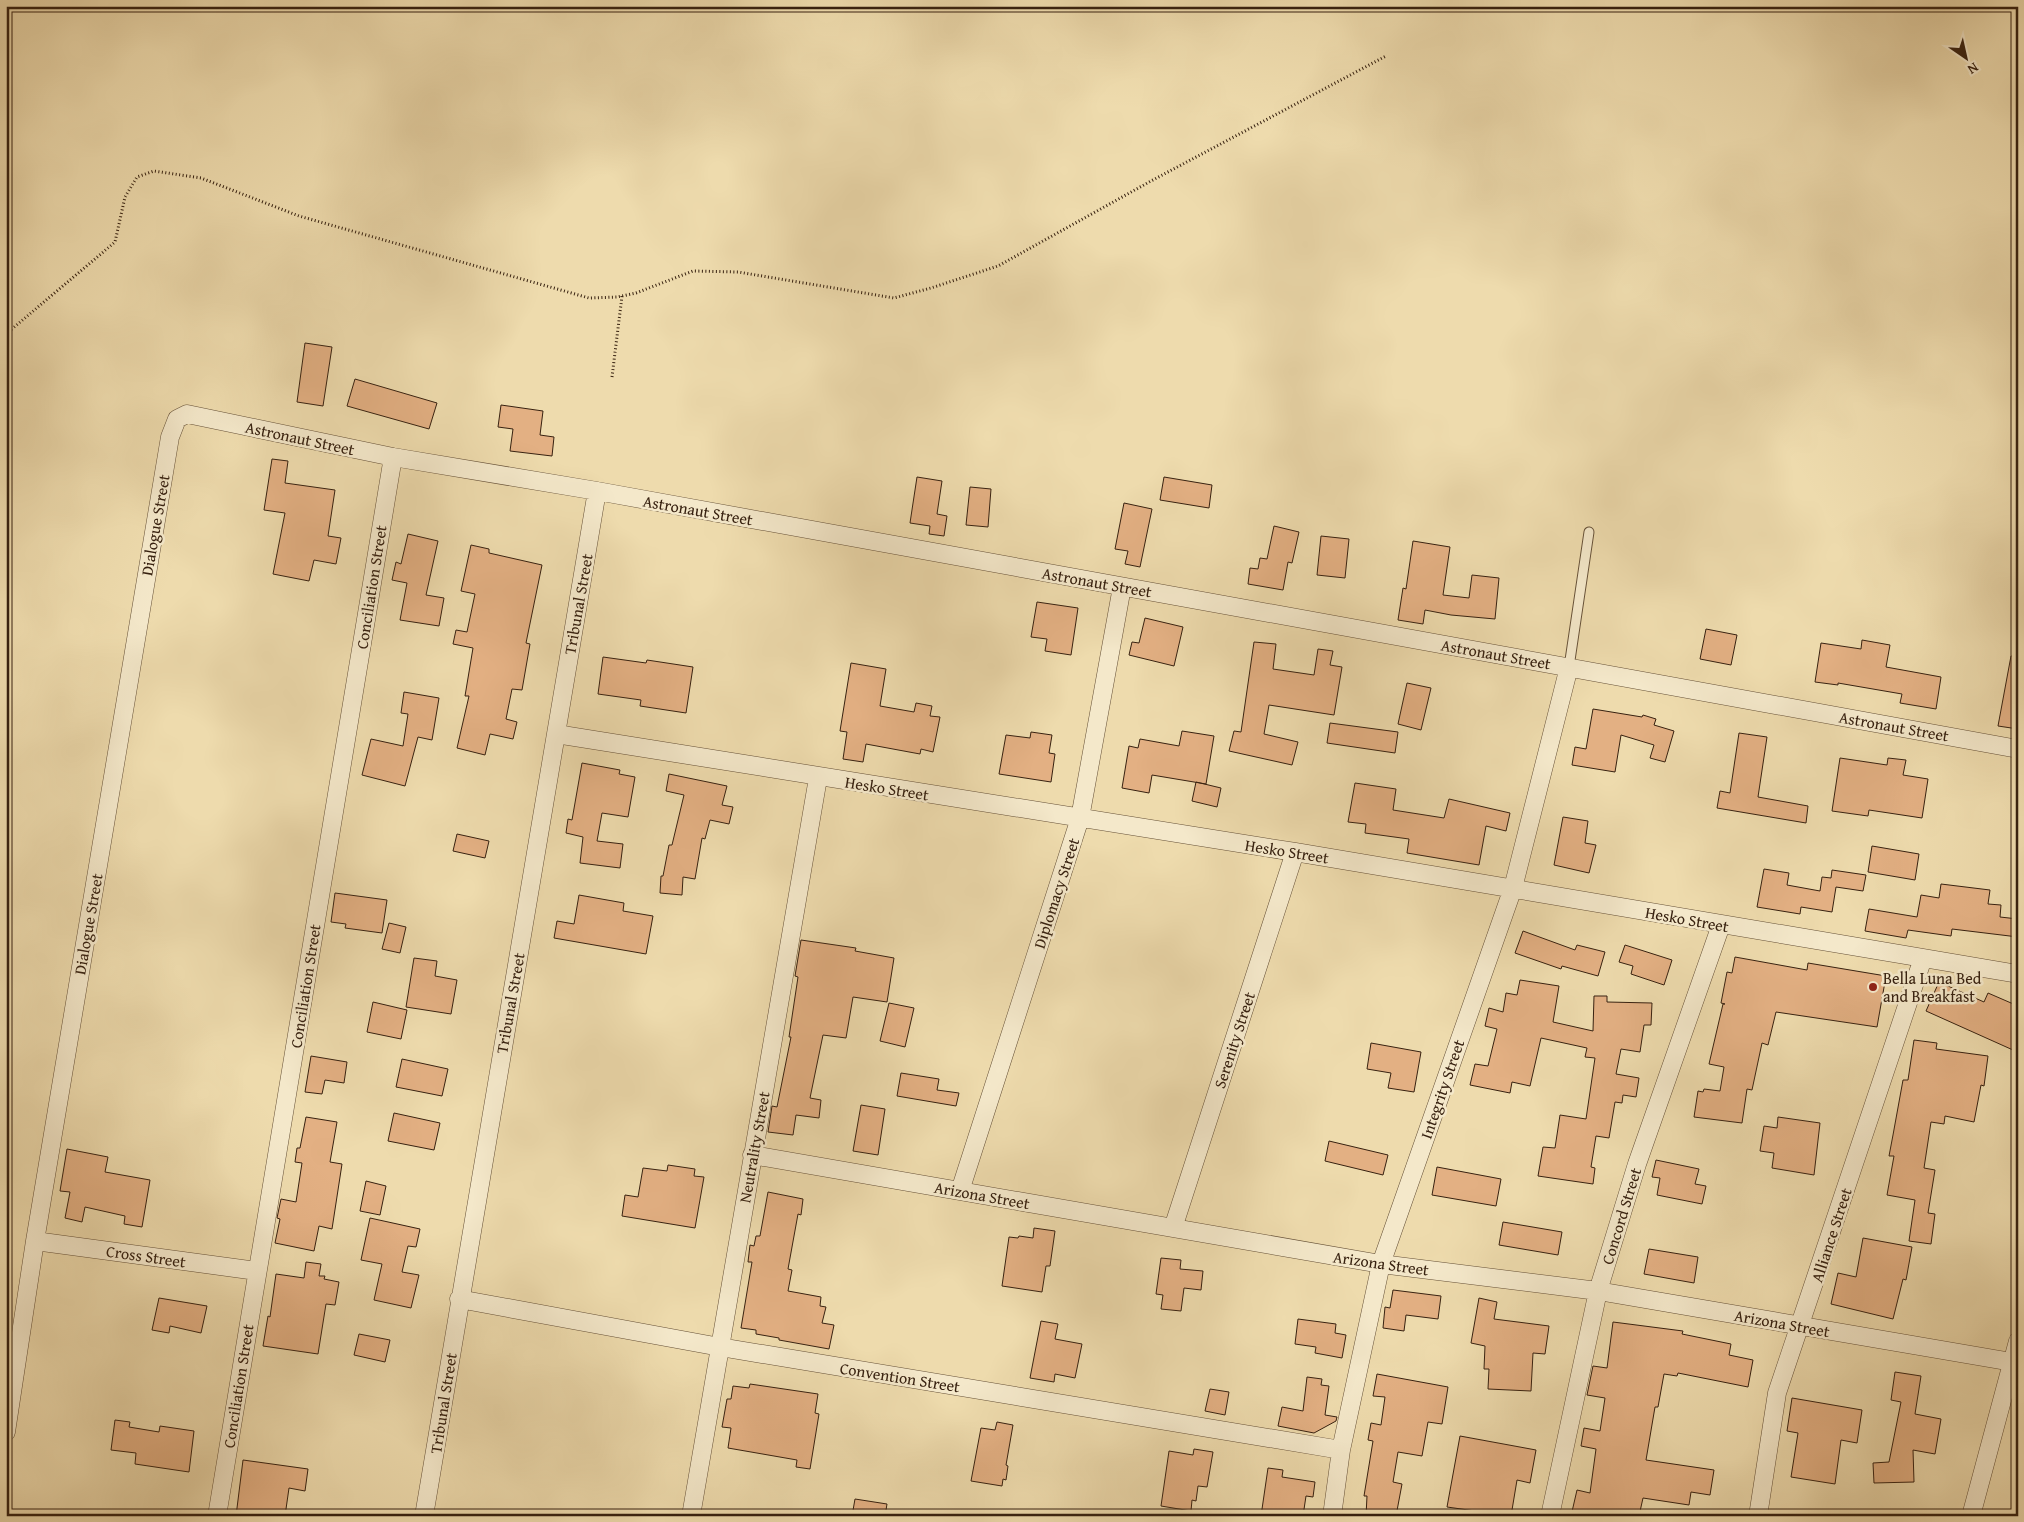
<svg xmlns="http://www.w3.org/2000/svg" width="2024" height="1522" viewBox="0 0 2024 1522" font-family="'Gentium Book Plus',serif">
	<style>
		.building { fill: #e3b083; stroke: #372110 }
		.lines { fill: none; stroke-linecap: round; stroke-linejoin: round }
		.lane-casing { stroke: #655037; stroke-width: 11 }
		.street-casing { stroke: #655037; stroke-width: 19 }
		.path { stroke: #372110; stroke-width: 3; stroke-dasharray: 1 2.5; stroke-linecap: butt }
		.lane { stroke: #f4e8ca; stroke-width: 9 }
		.street { stroke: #f4e8ca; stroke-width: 18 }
		.poi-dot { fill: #8f2418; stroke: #f4e8ca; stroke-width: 2 }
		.labels { text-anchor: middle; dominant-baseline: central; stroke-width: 5; stroke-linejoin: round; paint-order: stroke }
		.street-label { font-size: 16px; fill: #372110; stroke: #f4e8ca }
		.poi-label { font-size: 16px; fill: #372110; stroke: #f4e8ca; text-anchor: start }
	</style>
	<rect width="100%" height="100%" fill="#eedbad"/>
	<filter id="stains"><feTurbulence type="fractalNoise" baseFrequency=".004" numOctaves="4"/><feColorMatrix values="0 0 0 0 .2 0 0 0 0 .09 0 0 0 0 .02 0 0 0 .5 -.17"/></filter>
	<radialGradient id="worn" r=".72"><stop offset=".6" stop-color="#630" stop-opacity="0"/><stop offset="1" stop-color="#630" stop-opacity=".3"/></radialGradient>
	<path class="building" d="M305 343 332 347 323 406 297 402Z
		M355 379 437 403 429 429 347 406Z
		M501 405 543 411 540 435 554 437 552 456 510 451 513 429 498 427Z
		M272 459 288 461 285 483 335 490 328 536 341 538 336 564 314 560 309 581 273 574 285 513 264 510Z
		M917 477 942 481 937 514 947 516 944 536 929 534 930 526 910 523Z
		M1164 477 1212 485 1209 508 1160 500Z
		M970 487 991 489 988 527 966 525Z
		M1124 503 1152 509 1140 567 1125 564 1128 551 1115 549Z
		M1274 526 1299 532 1292 563 1288 562 1283 590 1248 584 1250 568 1258 569 1260 558 1267 559Z
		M408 534 438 541 426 595 444 598 439 626 400 620 407 583 392 580 396 562 401 564Z
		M1321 536 1349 539 1345 578 1317 575Z
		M1413 541 1450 547 1443 595 1469 598 1472 575 1499 578 1495 619 1451 615 1425 610 1423 624 1398 620 1403 588 1406 589Z
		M471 545 489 549V553L542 565 526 643 530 644 522 690 512 689 506 719 517 722 513 739 490 734 485 755 457 748 469 696H465L473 648 453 644 456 630 467 632 475 594 461 591Z
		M1037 602 1078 608 1071 655 1045 651 1047 639 1031 637Z
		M1145 618 1183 627 1174 666 1129 655 1132 642 1139 643Z
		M1706 629 1737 635 1731 665 1700 659Z
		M1862 640 1890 645 1886 667 1941 677 1936 709 1900 703 1902 694 1838 683V685L1815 682 1821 643 1861 649Z
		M1254 642 1276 644 1273 669 1314 675 1318 649 1333 651 1330 665 1342 667 1334 715 1269 705 1264 734 1298 742 1292 765 1229 751 1234 731 1241 732Z
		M2011 656H2018V729L1998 726Z
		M603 657 646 663 647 660 693 667 686 713 640 706 641 700 598 694Z
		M851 663 886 669 880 706 914 712 916 703 932 706 930 716 940 717 933 752 921 749 920 754 866 744 863 762 843 759 847 732 840 731Z
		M1407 683 1431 688 1421 730 1398 724Z
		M404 692 439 698 432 740 418 737 405 786 362 775 371 739 403 746 408 714 401 713Z
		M1593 709 1642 717 1643 715 1656 719 1654 725 1674 731 1665 762 1650 758 1654 745 1621 735 1615 772 1572 765 1575 747 1586 749Z
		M1330 723 1398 732 1395 753 1327 743Z
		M1182 731 1214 736 1206 784 1152 775 1149 793 1122 788 1129 746 1138 748 1140 739 1179 746Z
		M1031 732 1052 735 1049 753 1055 754 1051 782 999 774 1006 735 1030 738Z
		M1739 733 1767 737 1758 797 1808 806 1806 823 1717 808 1720 791 1730 793Z
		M1840 758 1887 765 1888 758 1906 760 1903 775 1928 779 1922 818 1869 810 1868 816 1832 811Z
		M582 763 620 770 619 774 635 777 628 817 602 813 597 841 623 844 620 868 580 863 583 837 566 833 568 819 572 820Z
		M669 774 727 786 722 805 733 807 729 824 710 820 705 839 702 838 695 879 683 877 682 895 660 893 661 876H663L669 845H672L684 795 666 791Z
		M1196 782 1221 788 1217 807 1192 801Z
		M1355 783 1396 789 1393 810 1444 818 1449 799 1510 813 1506 831 1486 826 1479 865 1407 853 1409 839 1365 833 1366 824 1348 822Z
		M1563 817 1588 821 1585 843 1596 845 1589 873 1554 865Z
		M457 834 489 841 485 858 453 851Z
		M1872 846 1919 854 1915 880 1868 872Z
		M1764 869 1789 873 1787 885 1820 891 1822 877 1831 878 1832 870 1866 875 1863 891 1836 887 1832 912 1801 907 1800 914 1757 907Z
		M1941 884 1990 890 1988 904 2001 905 2000 917 2018 919V937L1952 929 1951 936 1908 930 1906 938 1865 931 1869 909 1917 917 1921 895 1939 898Z
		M335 893 387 900 382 933 345 928 346 924 331 922Z
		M579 895 624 903 623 911 653 916 646 954 554 938 557 921 574 924Z
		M389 923 406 927 400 953 382 949Z
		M1523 931 1575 950 1577 945 1605 952 1598 976 1562 966 1561 969 1515 953Z
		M801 940 856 948 855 951 894 958 887 1002 853 997 846 1038 823 1035 810 1098 821 1100 819 1118 796 1115 793 1135 768 1132 772 1106 777 1107 791 1037H789L798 977 795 976Z
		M1625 945 1672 960 1664 985 1631 974 1633 966 1619 962Z
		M1735 957 1807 970 1808 963 1886 976 1877 1027 1776 1012 1768 1045 1762 1043 1752 1090 1747 1089 1742 1123 1694 1117 1698 1091 1703 1092 1704 1089 1720 1091 1724 1067 1709 1064 1723 1004H1725L1721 1003 1727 972 1732 973Z
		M414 958 437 961 435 976 457 980 451 1014 406 1007Z
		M1520 980 1559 986 1553 1022 1593 1031 1594 996H1607V1002L1652 1003 1651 1025H1644L1640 1052 1621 1049 1616 1074 1639 1078 1636 1097 1623 1095 1622 1103 1615 1102 1609 1138 1596 1136 1591 1167 1595 1168 1593 1184 1538 1176 1543 1147 1555 1148 1560 1115 1586 1119 1595 1058 1585 1057 1587 1048 1541 1038 1530 1086 1512 1082 1510 1093 1470 1085 1475 1064 1488 1066 1497 1029 1485 1026 1489 1008 1503 1012 1506 993 1517 995Z
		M1939 982 1984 1002 1988 993 2018 1006V1040L2013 1050 1926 1011Z
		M373 1002 407 1010 401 1039 367 1032Z
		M889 1003 914 1008 905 1047 880 1041Z
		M1914 1040 1937 1043 1936 1049 1988 1056 1984 1086 1981 1085 1974 1122 1945 1116 1944 1124 1931 1122 1924 1168 1935 1170 1928 1213 1935 1214 1931 1244 1909 1241 1915 1200 1887 1195 1894 1156H1889L1893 1135 1903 1080H1908Z
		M1371 1043 1421 1052 1414 1092 1388 1088 1391 1073 1367 1069Z
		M311 1056 347 1062 344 1083 325 1080 322 1094 305 1092Z
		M402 1059 448 1069 442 1096 396 1087Z
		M901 1073 939 1079 937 1090 959 1093 956 1106 897 1096Z
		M861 1105 885 1109 878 1155 853 1151Z
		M394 1113 440 1123 434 1150 388 1141Z
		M306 1117 337 1122 330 1162 342 1164 332 1229 319 1226 314 1251 275 1243 280 1219 277 1218 281 1199 296 1202 302 1163 295 1162 297 1148H300Z
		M1778 1117 1820 1123 1814 1175 1772 1168 1774 1153 1760 1151 1764 1126 1777 1128Z
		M1329 1141 1388 1155 1383 1175 1325 1161Z
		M67 1149 108 1157 105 1172 150 1180 142 1227 124 1224 125 1216 85 1207 82 1222 65 1218 70 1192 60 1191Z
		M1656 1160 1699 1169 1695 1184 1706 1186 1702 1204 1657 1195 1660 1178 1652 1177Z
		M668 1165 695 1169 694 1176 704 1177 695 1228 622 1216 625 1195 638 1197 643 1168 667 1171Z
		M1437 1167 1501 1179 1496 1206 1432 1195Z
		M366 1181 386 1186 380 1215 360 1211Z
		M768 1192 803 1199 801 1215 798 1214 788 1269 792 1270 788 1291 821 1297 820 1306 826 1307 822 1323 834 1325 829 1349 779 1340V1338L756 1334V1330L741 1328 752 1262H748L750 1245 754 1246 756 1236H760Z
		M370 1218 420 1229 416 1247 408 1246 402 1272 419 1275 411 1308 374 1300 382 1264 361 1260Z
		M1503 1222 1562 1232 1558 1255 1499 1245Z
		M1034 1228 1055 1231 1050 1266H1046L1042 1292 1002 1286 1009 1237 1018 1238 1019 1236 1033 1238Z
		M1863 1238 1912 1247 1906 1280 1903 1279 1893 1319 1831 1304 1838 1273 1856 1277Z
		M1649 1249 1698 1257 1694 1283 1644 1274Z
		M1161 1258 1181 1260 1180 1269 1203 1271 1201 1290 1184 1288 1181 1311 1161 1309 1163 1295 1156 1294Z
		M306 1262 321 1264 319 1276H325L324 1279 339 1282 335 1305 326 1304 318 1354 263 1346 268 1316 270 1317 276 1274 304 1278Z
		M1393 1290 1441 1296 1438 1319 1406 1315 1404 1331 1383 1328 1385 1307 1390 1308Z
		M159 1298 207 1306 201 1333 170 1326 169 1333 152 1330Z
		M1479 1298 1497 1302 1494 1319 1549 1326 1545 1354 1533 1353 1531 1391 1488 1389 1489 1369H1484L1485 1346 1471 1343Z
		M1298 1319 1336 1324 1335 1333 1346 1335 1342 1358 1315 1353 1316 1347 1295 1344Z
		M1041 1321 1058 1324 1055 1339 1082 1344 1075 1378 1055 1374 1054 1382 1030 1378Z
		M1613 1322 1683 1331 1682 1334 1731 1344 1729 1355 1753 1360 1748 1387 1678 1373 1677 1376 1664 1374 1658 1407H1655L1646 1460 1714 1470 1710 1495 1691 1492 1689 1505 1643 1498 1639 1516H1571L1577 1490 1590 1493 1596 1449 1581 1446 1584 1428 1600 1431 1605 1398 1587 1395 1593 1366 1607 1368Z
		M359 1334 390 1340 385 1362 354 1355Z
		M1895 1372 1921 1376 1915 1414 1941 1419 1935 1454 1913 1450 1914 1482 1874 1483 1873 1463 1889 1462 1901 1402 1891 1400Z
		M1377 1374 1448 1387 1442 1424 1428 1422 1422 1456 1398 1452 1393 1482 1402 1484 1396 1516H1366L1367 1496H1364L1373 1441 1368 1440 1371 1423 1381 1425 1385 1397 1373 1396Z
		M1307 1377 1322 1379 1321 1385 1329 1386 1325 1415 1337 1417 1336 1421 1314 1433 1278 1426 1282 1407 1303 1411Z
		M750 1384 818 1394 815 1413 819 1414 810 1469 796 1467 797 1460 728 1448 731 1428 722 1427 727 1399H731L733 1386 749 1388Z
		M1210 1389 1229 1392 1225 1415 1205 1411Z
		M1792 1398 1862 1410 1857 1443 1841 1440 1835 1484 1791 1477 1798 1433 1787 1431Z
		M115 1420 130 1422 129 1427 159 1432 160 1426 194 1431 189 1472 135 1464 136 1453 111 1450Z
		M997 1422 1013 1425 1006 1465 1008 1466 1006 1480 1003 1479 1002 1486 971 1481 981 1428 995 1430Z
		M1460 1436 1536 1450 1530 1483 1517 1480 1511 1516 1447 1507Z
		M1194 1449 1213 1452 1207 1487 1198 1486 1196 1501 1192 1500 1191 1511 1161 1506 1169 1451 1193 1455Z
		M243 1460 308 1469 305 1491 289 1488 285 1516H236Z
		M1268 1468 1283 1470 1282 1477 1315 1482 1313 1497 1306 1496 1303 1516H1261Z
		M855 1499 887 1504 885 1516H852Z"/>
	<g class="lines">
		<defs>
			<path id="lane" d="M1569 667 1589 532"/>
			<path id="street" d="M556 734 1295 852 2018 974
				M752 1155 1381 1264 1598 1291 2012 1362
				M960 1191 1080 818 1122 587
				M1173 1228 1295 852
				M35 1241 257 1271
				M459 1299 720 1347 1341 1450
				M6 1432 35 1241 170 437 177 419 187 414 393 457 597 491 2018 749
				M217 1516 393 457
				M424 1516 597 491
				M691 1516 818 778
				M1332 1516 1341 1450 1381 1264 1513 888 1569 667
				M1550 1516 1598 1291 1637 1164 1721 925
				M1758 1516 1777 1393 1923 958
				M1971 1516 2018 1341"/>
		</defs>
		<use href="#lane" class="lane-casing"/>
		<use href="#street" class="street-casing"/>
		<path class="path" d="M6 334 115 242 125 197 137 177 154 171 201 178 299 216 589 298 617 297 636 293 693 271 738 272 894 298 931 288 998 266 1151 181 1386 56
			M612 377 622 296"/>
		<use href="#lane" class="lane"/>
		<use href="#street" class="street"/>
	</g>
	<circle class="poi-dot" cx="1873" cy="987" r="5"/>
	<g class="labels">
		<g class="street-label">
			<text transform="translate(300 438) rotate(12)">Astronaut Street</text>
			<text transform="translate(698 510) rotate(10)">Astronaut Street</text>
			<text transform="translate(155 525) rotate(-80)">Dialogue Street</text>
			<text transform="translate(1097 582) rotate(10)">Astronaut Street</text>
			<text transform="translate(371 587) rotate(-81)">Conciliation Street</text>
			<text transform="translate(578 604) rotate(-80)">Tribunal Street</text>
			<text transform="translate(1496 654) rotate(10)">Astronaut Street</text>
			<text transform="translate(1894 726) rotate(10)">Astronaut Street</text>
			<text transform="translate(887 788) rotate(9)">Hesko Street</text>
			<text transform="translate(1287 851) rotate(9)">Hesko Street</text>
			<text transform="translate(1056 893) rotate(-72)">Diplomacy Street</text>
			<text transform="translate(1687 919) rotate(10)">Hesko Street</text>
			<text transform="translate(88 924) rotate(-80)">Dialogue Street</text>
			<text transform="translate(305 986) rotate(-81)">Conciliation Street</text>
			<text transform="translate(510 1003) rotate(-80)">Tribunal Street</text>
			<text transform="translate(1234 1040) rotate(-72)">Serenity Street</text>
			<text transform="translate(1442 1089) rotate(-71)">Integrity Street</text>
			<text transform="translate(754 1147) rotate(-80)">Neutrality Street</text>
			<text transform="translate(982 1195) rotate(10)">Arizona Street</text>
			<text transform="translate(1621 1216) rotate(-73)">Concord Street</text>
			<text transform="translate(1831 1235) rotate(-72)">Alliance Street</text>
			<text transform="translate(146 1256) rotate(8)">Cross Street</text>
			<text transform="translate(1381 1263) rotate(8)">Arizona Street</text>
			<text transform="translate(1782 1323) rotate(10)">Arizona Street</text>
			<text transform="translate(900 1377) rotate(9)">Convention Street</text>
			<text transform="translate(238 1386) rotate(-81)">Conciliation Street</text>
			<text transform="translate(443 1403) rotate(-81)">Tribunal Street</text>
		</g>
		<g class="poi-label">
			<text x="1883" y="978">Bella Luna Bed<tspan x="1883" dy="18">and Breakfast</tspan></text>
		</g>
	</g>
	<rect width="2024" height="1522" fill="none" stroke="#eedbad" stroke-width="25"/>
	<rect x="8" y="8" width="2009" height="1507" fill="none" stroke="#372110" stroke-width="2.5"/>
	<rect x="12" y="12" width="1999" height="1497" fill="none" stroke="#372110"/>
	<g transform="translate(1966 58) rotate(146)" stroke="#f4e8ca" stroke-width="4" paint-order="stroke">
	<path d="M0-4L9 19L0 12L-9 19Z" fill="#372110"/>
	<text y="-8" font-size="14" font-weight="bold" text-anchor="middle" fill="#372110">N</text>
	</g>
	<rect width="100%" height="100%" filter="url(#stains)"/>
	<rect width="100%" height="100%" fill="url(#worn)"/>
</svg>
